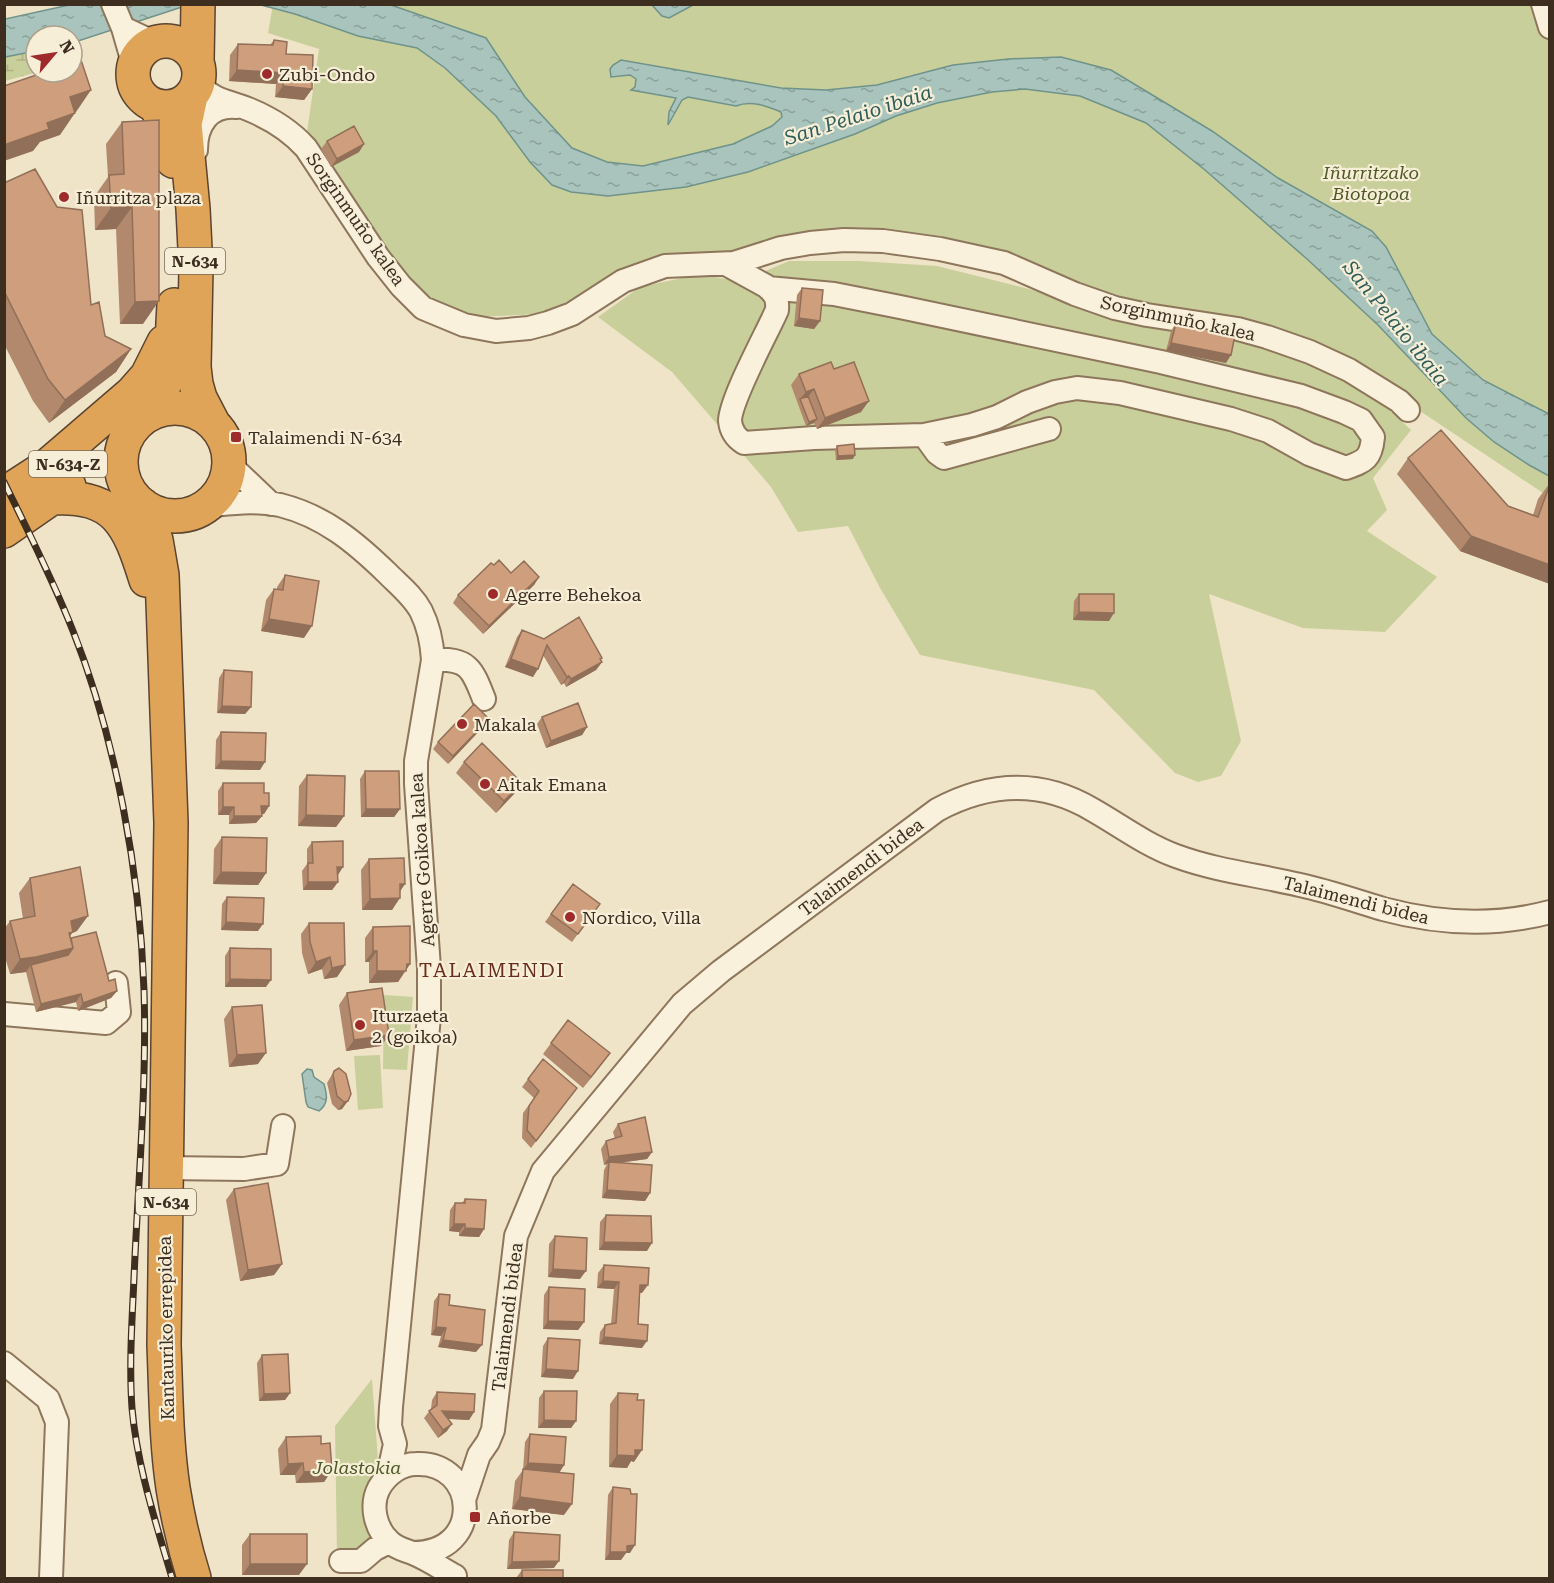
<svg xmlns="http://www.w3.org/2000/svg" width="1554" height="1583" viewBox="0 0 1554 1583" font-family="'Roboto Serif',serif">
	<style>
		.wetland { fill: url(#wetland-marsh) }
		.green { fill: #c9cf9b }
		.water { fill: url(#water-ripples); stroke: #6f938a; stroke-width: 1.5 }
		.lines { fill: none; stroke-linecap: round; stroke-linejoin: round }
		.minor-casing { stroke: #8d765c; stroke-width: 26 }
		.highway-casing { stroke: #5b4430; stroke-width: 36 }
		.minor { stroke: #faf1dc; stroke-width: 22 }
		.highway { stroke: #e0a458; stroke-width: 33 }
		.rail-casing { stroke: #3d2e20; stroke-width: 7 }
		.rail { stroke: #f7eed8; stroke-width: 4.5; stroke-dasharray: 14; stroke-linecap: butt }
		.wall { fill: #b2896c }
		.shaded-wall { fill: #916f58 }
		.building { fill: #cf9f7d; stroke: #916f58; stroke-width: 1.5 }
		.poi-dot { fill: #9e2a2b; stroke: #f7eed8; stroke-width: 2 }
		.labels { text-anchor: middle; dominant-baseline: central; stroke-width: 4.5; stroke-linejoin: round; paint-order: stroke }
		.shield { fill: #f7eed8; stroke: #756857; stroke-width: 1.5 }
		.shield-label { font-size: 16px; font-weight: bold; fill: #3d2e20 }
		.poi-label { font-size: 18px; fill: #3d2e20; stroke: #f7eed8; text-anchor: start }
		.park-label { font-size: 18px; font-style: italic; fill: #4d5a26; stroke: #f7eed8 }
		.street-label { font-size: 18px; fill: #3d2e20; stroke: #f7eed8 }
		.water-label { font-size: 20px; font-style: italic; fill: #2f5d5a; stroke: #f7eed8 }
		.neighbourhood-label { font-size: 20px; letter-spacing: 1.5px; fill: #6b2e1e; stroke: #f7eed8 }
	</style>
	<defs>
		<pattern id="wetland-marsh" width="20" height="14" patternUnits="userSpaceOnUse" patternTransform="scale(1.5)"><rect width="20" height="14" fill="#c9cf9b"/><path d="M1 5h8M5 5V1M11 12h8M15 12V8" fill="none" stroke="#aeb285"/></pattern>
		<pattern id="water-ripples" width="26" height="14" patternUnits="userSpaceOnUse" patternTransform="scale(1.5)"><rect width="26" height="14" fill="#a9c4bc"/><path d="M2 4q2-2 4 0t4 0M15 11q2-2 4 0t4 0" fill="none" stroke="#8ba098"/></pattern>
	</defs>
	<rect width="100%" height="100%" fill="#f0e4c8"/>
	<path class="wetland" d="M36 51V72H38L5 81V57Z"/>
	<path class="green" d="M273 4 1549 5V497L1375 381 920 238 673 258 630 266 582 295 538 314 478 317 426 297 384 251 306 139 319 49 268 33Z
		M789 261H859L937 266 1029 289 1143 325 1238 338 1311 363 1380 401 1411 430 1373 478 1387 510 1367 531 1437 577 1385 632 1303 628 1209 594 1241 741 1221 776 1198 782 1175 773 1094 690 920 655 880 588 848 526 798 532 771 487 672 372 598 317 640 287 701 274 740 282Z
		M384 995 413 997 407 1070 383 1069Z
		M380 1055 383 1108 358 1110 354 1056Z
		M372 1379 379 1473 367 1523 371 1538C364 1550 351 1553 337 1555L335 1426Z"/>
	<path class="water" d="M69 5H188L72 43V36H36V51L5 57V19Z
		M261 5H391L486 38 525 97 572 148 607 162 643 166 733 144 772 126 782 117 781 112C767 106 751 100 736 106L688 97 682 100 668 125 669 112 676 98 631 90 635 87 636 79 630 75 611 77 610 69 613 65 621 60 781 88 826 90 877 85 953 65 1008 59 1061 57 1111 70 1212 131 1278 178 1372 231 1386 247 1432 334 1483 380 1549 414V476L1529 465 1494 442 1466 418 1378 325 1307 259 1205 170 1146 123 1080 96 1025 89 992 92 937 103 896 116 855 134 748 172 686 187 608 196 571 192 552 185 530 162 496 116 445 68 417 48 358 36 295 14Z
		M652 5H693L669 18 662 16Z
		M307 1069 312 1070 314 1077 324 1084C327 1095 329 1103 319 1111L308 1107 306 1102 302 1074Z"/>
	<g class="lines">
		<defs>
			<path id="minor" d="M113 4 123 28 134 66
				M1543 4 1550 27
				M123 28 155 43
				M198 84C216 102 226 100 248 109 270 118 290 130 306 148L378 257 401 286 423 308 464 325 496 331 529 328 548 323 572 314 623 281 665 266 734 263 781 248 810 243 844 240 883 241 940 249 1004 263 1075 294 1115 308 1147 315 1238 329 1267 337 1310 352 1349 370 1399 401 1408 410
				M196 150C196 125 209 104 237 107
				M726 264 766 286C775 294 778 298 777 310 767 333 730 400 730 421 731 431 736 438 744 443L814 438 924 435 972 425 997 417 1027 402 1055 392 1077 388 1120 393 1231 419 1268 431 1309 454 1346 468C1365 461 1371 459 1373 437L1361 420 1344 412 1301 396 1161 362 900 307 834 294 768 288
				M924 435 937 453 944 458 1049 429
				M229 464 271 504
				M207 506C230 503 256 500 280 505 324 516 355 542 387 573 399 585 413 596 421 611 429 627 432 643 433 660L416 761V784L429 968V1017L391 1407 390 1426 395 1444 388 1476
				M433 660C468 658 472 668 484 699
				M4 1014 106 1023 119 1012 116 983
				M166 1168 244 1169 277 1164 283 1126
				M4 1363 48 1399 57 1422 51 1578
				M465 1497 479 1455 488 1442 493 1430 516 1236 543 1171 682 1004 721 971 937 810C989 782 1041 779 1093 810 1121 826 1146 845 1176 856 1217 871 1258 875 1300 885 1328 891 1356 901 1383 909 1439 924 1494 927 1550 912
				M413 1553C485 1553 478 1461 416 1464 401 1464 387 1474 379 1488 370 1505 375 1529 390 1542 397 1549 406 1550 415 1554 429 1560 442 1569 455 1576
				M341 1561H361L375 1549 389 1542"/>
			<path id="highway" d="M133 74a33 33 0 1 1 66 0a33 33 0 1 1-66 0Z
				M197 61 198 4
				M191 96 185 124 193 209 196 269 194 367 196 384 200 398 213 423
				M156 106 170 138 173 161
				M121 462a54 54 0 1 1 108 0a54 54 0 1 1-108 0Z
				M148 415C175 378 171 348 174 305
				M4 494 47 466 132 393 147 376 164 342
				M51 498C116 494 129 525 146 580
				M143 505 156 540 162 575 171 823 164 1345C166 1393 166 1441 173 1488 178 1519 185 1549 194 1578
				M4 531 69 486"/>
		</defs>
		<use href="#minor" class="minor-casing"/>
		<use href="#highway" class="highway-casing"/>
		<use href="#minor" class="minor"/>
		<use href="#highway" class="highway"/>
		<defs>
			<path id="rail" d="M4 482C28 531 53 580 73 631 116 739 140 873 144 990 147 1086 138 1182 134 1278 132 1321 129 1365 132 1408 137 1466 156 1523 172 1578"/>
		</defs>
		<use href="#rail" class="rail-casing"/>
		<use href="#rail" class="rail"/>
	</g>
	<path class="wall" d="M274 40 286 54 312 89 304 100 275 97 276 84 229 81 230 55 238 44 270 45Z
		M159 120 143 324H120L116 229 95 230 94 197 108 177 106 144 122 122Z
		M327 141 364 144 359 152 331 167 321 149Z
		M4 183 91 305 105 336 131 349 116 372 49 423 33 401 4 344Z
		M802 288 820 321 814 329 794 326 797 295Z
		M1176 323 1226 363 1166 351 1171 331Z
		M799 374 861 412 817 429 814 423 806 426 791 385Z
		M837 446 853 459 836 460 835 450Z
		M1408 458 1508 506 1533 515 1538 499 1549 484 1550 584 1460 551 1397 474Z
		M511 573 539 577 534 585 483 634 453 603 458 595Z
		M285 575 304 638 261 631 266 600 274 589H277V587Z
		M1079 594 1109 621 1073 620 1074 601Z
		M522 630 600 660 602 662 596 670 566 687 564 683 561 685 543 655 533 677 505 667 517 637Z
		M224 670 251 707 245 714 217 713 219 678Z
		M542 717 587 727 582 735 546 748 537 724Z
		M484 726 448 764 433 749 438 742Z
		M221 732 260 770 215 769 216 740Z
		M464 762 522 783 514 794 496 813 456 773Z
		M365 771 400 809 394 817H361L360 779Z
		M307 775 344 816 336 827 298 826 299 786Z
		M223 783 264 793 269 806 264 814H262V816L256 823 229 824V815H218V791Z
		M222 837 266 873 258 885 213 884 214 849Z
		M312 842 337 875 338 882 332 890H303L302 871 307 864V849Z
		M369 859 400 892 392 910H362L361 870Z
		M30 878 77 931 72 933 70 936 71 938 109 981 117 991 111 998 78 1011 76 1002 36 1012 26 972 10 974 4 954V929L10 921 23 919 19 893Z
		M573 884 600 904 572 942 545 922Z
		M227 897 258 931 221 930 222 904Z
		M309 923 345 965 337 977 324 979 322 969 308 974 302 953 301 934Z
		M373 927 410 964 398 982 369 983V962H365V938Z
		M230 948 266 987H225V956Z
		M347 993 381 1046 346 1051 339 1005Z
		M232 1007 258 1064 229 1067 224 1019Z
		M568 1020 610 1053 583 1088 543 1054Z
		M543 1059 577 1088 531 1148 522 1138 523 1113 534 1098 522 1087Z
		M334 1071 351 1094 342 1109 338 1110 332 1104 327 1083Z
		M618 1124 652 1152 647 1159 619 1163 650 1193 645 1201 602 1198 604 1170 607 1164 604 1165 601 1149 606 1141 615 1139 613 1132Z
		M234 1189 282 1264 274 1275 240 1281 226 1200Z
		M465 1199 484 1229 479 1237 459 1236V1232L449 1231 450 1210 455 1203H462Z
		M606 1215 647 1251 599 1250 600 1222Z
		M555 1236 580 1279 548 1277 549 1244Z
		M604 1265 642 1293H640L638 1324 642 1348 599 1344 600 1332 605 1325 611 1324 614 1289 597 1288 598 1273Z
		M549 1287 584 1322 578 1330 543 1329 544 1295Z
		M439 1294 449 1305 476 1352 438 1347 441 1336 431 1335 434 1301Z
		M548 1338 573 1379 541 1377 543 1346Z
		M262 1355 290 1393 285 1400 259 1401 257 1363Z
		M544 1391 576 1421 571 1428H538L539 1398Z
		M437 1392 474 1412 469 1420 448 1419 447 1431 438 1438 424 1418 431 1409 432 1400Z
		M618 1393 634 1462 631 1461 627 1468 609 1467 610 1404Z
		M530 1434 564 1465 559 1473 564 1515 512 1509 515 1481 523 1470 525 1442Z
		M286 1437 332 1470 324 1482 296 1483 295 1475H280L278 1449Z
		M613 1487 630 1553H626L621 1560H605L608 1495Z
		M514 1532 554 1568 507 1569 509 1540Z
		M250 1534 299 1575H242V1545Z
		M522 1570 563 1578H516Z"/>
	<path class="shaded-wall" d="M237 70 284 73 276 84 229 81Z
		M283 86 312 89 304 100 275 97Z
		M91 90 76 112 54 120 70 97Z
		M75 113 60 135 40 142 33 151 4 161V145L47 123Z
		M364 144 359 152 331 167 337 159Z
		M132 207 116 229 95 230 111 208Z
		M159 301 143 324H120L135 302Z
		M799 318 820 321 814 329 794 326Z
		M1171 343 1231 355 1226 363 1166 351Z
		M131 349 116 372 49 423 65 400Z
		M814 389 806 400 800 399 806 392Z
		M869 401 861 412 817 429 825 418Z
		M817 419 814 423 806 426 809 422Z
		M855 455 853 459 836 460 838 456Z
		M1471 536 1550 565V584L1460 551Z
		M539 577 534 585 483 634 489 626Z
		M1079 612 1114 613 1109 621 1073 620Z
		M269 619 312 626 304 638 261 631Z
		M602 658 597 665 602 662 596 670 566 687 571 679Z
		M511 659 538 669 533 677 505 667Z
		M569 676 564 683 561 685 567 677Z
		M222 706 251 707 245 714 217 713Z
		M489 719 484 726 448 764 453 756Z
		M587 727 582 735 546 748 551 741Z
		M221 761 265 762 260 770 215 769Z
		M522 783 514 794 496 813 504 801Z
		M261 806H269L264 814H256Z
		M223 807H234L229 815H218Z
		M366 809H400L394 817H361Z
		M306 815 344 816 336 827 298 826Z
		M234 816H262L256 823 229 824Z
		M337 867H343L338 875Z
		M221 872 266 873 258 885 213 884Z
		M308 882H338L332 890H303Z
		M400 884H405L397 896Z
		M400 898 392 910H362L370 899Z
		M88 916 77 931 72 933 65 944 71 921Z
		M226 922 263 924 258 931 221 930Z
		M73 948 62 963 31 965 26 972 10 974 20 959Z
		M373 951H377L369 962H365Z
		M330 957 322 969 308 974 316 962Z
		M407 964H410L398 982 369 983 377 971Z
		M345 965 337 977 324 979 332 968Z
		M230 979 271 980 266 987H225Z
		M117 991 111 998 78 1011 83 1003Z
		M81 994 76 1002 36 1012 41 1004Z
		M389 1035 381 1046 346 1051 354 1040Z
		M266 1053 258 1064 229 1067 237 1055Z
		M610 1053 602 1064 583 1088 591 1077Z
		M348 1101 342 1109 338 1110 344 1102Z
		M652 1152 647 1159 609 1164V1162L607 1164 604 1165 609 1157Z
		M607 1190 650 1193 645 1201 602 1198Z
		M454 1224H465L459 1232 449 1231Z
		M465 1228 484 1229 479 1237 459 1236Z
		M604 1242 652 1243 647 1251 599 1250Z
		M282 1264 274 1275 240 1281 248 1270Z
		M553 1269 586 1271 580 1279 548 1277Z
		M603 1281 619 1282 614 1289 597 1288Z
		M640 1285H648L642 1293 635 1292Z
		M548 1321 584 1322 578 1330 543 1329Z
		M436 1327 446 1328 441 1336 431 1335Z
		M604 1337 647 1341 642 1348 599 1344Z
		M443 1340 482 1345 476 1352 438 1347Z
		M546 1369 578 1371 573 1379 541 1377Z
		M290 1393 285 1400 259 1401 264 1394Z
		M442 1411 474 1412 469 1420 437 1418Z
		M544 1420 576 1421 571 1428H538Z
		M452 1424 447 1431 438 1438 443 1430Z
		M635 1450H642L634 1462 631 1461 627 1468 609 1467 617 1455Z
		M303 1463 295 1475H280L288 1464Z
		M528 1463 564 1465 559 1473 523 1470Z
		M332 1470 324 1482 296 1483 304 1472Z
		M520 1497 572 1504 564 1515 512 1509Z
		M635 1545 630 1553H626L621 1560H605L610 1552 627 1546Z
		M559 1561 554 1568 507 1569 512 1562Z
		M250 1564H307L299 1575H242Z"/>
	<path class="building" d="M274 40 287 42 286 54 313 55 312 89 283 86 284 73 237 70 238 44 273 45Z
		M81 60 91 90 70 97 75 113 47 123 49 129 4 145V86L45 72H72V63Z
		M159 120V301L135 302 132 207 111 208 109 175 124 174 122 122Z
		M354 126 364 144 337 159 327 141Z
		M35 169 57 207 82 210 91 305 99 302 105 336 131 349 65 400 48 379 4 291V183Z
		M802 288 823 290 820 321 799 318Z
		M1176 323 1235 335 1231 355 1171 343Z
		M831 362 834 369 854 362 869 401 825 418 814 389 806 392 799 374Z
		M808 396 817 419 809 422 800 399Z
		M1441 430 1508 506 1538 517 1550 484V565L1471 536 1408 458Z
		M854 444 855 455 838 456 837 446Z
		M499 560 511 573 524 561 539 577 489 626 458 595 491 563 494 565Z
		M285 575 319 581 312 626 269 619 274 589 283 590Z
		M1079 594H1114V613L1079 612Z
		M579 617 602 658 600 659 602 662 571 679 569 676 567 677 547 645 538 669 511 659 522 630 544 639Z
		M224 670 252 672 251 707 222 706Z
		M578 703 587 727 551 741 542 717Z
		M474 704 489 719 453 756 438 742Z
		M221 732 266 733 265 762 221 761Z
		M482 743 522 783 504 801 464 762Z
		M365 771H399L400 809H366Z
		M307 775 345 776 344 816 306 815Z
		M223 783H264V793H269V806H261L262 816H234V807H223Z
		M222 837 267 838 266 873 221 872Z
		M343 841V867H337L338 882H308V863H313L312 842Z
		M404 858 405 884H400V898L370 899 369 859Z
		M80 867 88 916 71 921 73 932 69 933 73 948 36 957 20 959 10 921 35 916 30 878Z
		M573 884 600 904 578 934 551 914Z
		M227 897 264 898 263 924 226 922Z
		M309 923H344L345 965 332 968 330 957 316 962 310 942Z
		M410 926V964H407L406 971H377V951H373V927Z
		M96 932 109 981 115 979 117 991 83 1003 81 994 41 1004 31 965 68 955 73 948 71 938Z
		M230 948 271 949V980L230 979Z
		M382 988 389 1035 354 1040 347 993Z
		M262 1005 266 1053 237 1055 232 1007Z
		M568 1020 610 1053 591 1077 551 1043Z
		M543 1059 577 1088 536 1141 527 1130 529 1106 539 1091 528 1079Z
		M339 1068 346 1074 351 1094 348 1101 344 1102 337 1096 333 1075 334 1071Z
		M645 1117 652 1152 609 1157 606 1141 622 1136 618 1124Z
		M609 1162 652 1165 650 1193 607 1190Z
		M268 1183 282 1264 248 1270 234 1189Z
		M465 1199 486 1200 484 1229 465 1228V1224H454L455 1203H465Z
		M606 1215 651 1216 652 1243 604 1242Z
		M555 1236 587 1238 586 1271 553 1269Z
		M604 1265 649 1268 648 1285H640L638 1324 648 1325 647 1341 604 1337 605 1325 616 1323 619 1282 603 1281Z
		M549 1287 585 1289 584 1322 548 1321Z
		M439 1294 450 1295 449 1305 485 1310 482 1345 443 1340 446 1328 436 1327Z
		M548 1338 580 1340 578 1371 546 1369Z
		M288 1354 290 1393 264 1394 262 1355Z
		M544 1391H577L576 1421 544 1420Z
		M437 1392 475 1394 474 1412 442 1411 452 1424 443 1430 429 1411 437 1405Z
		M618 1393 638 1394 637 1400H644L642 1450H635V1456L617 1455Z
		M530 1434 566 1437 564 1465 528 1463Z
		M321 1436V1444L330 1443 332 1470 304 1472 303 1463 288 1464 286 1437Z
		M523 1469 574 1474 572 1504 520 1497Z
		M613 1487 630 1489 631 1494H637L635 1545 627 1546V1552H610Z
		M514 1532 560 1535 559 1561 512 1562Z
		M250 1534H307V1564H250Z
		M522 1570H563V1578H522Z"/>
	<g class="poi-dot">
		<circle cx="267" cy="74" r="6"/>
		<circle cx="64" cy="197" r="6"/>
		<rect x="230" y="431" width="12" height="12" rx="3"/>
		<circle cx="493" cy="594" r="6"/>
		<circle cx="462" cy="724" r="6"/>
		<circle cx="485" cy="784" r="6"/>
		<circle cx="570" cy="917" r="6"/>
		<circle cx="360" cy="1025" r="6"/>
		<rect x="469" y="1511" width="12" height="12" rx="3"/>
	</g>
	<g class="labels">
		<g class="shield">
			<rect x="165" y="248" width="60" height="26" rx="4.5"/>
			<rect x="29" y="451" width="78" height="26" rx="4.5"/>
			<rect x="136" y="1189" width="60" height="26" rx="4.5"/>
		</g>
		<g class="shield-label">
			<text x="195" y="261">N-634</text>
			<text x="68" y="464">N-634-Z</text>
			<text x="166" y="1202">N-634</text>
		</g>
		<g class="poi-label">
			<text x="279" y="74">Zubi-Ondo</text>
			<text x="76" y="197">Iñurritza plaza</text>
			<text x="248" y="437">Talaimendi N-634</text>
			<text x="505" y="594">Agerre Behekoa</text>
			<text x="474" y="724">Makala</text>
			<text x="497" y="784">Aitak Emana</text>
			<text x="582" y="917">Nordico, Villa</text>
			<text x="372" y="1015">Iturzaeta<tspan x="372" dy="21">2 (goikoa)</tspan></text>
			<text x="487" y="1517">Añorbe</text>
		</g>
		<g class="park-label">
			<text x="1371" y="172">Iñurritzako<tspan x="1371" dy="21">Biotopoa</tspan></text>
			<text x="357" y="1467">Jolastokia</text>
		</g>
		<g class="street-label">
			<text transform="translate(356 219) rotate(55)">Sorginmuño kalea</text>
			<text transform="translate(1178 318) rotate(12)">Sorginmuño kalea</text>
			<text transform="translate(422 860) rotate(-94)">Agerre Goikoa kalea</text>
			<text transform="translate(861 867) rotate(-37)">Talaimendi bidea</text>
			<text transform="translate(1356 900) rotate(14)">Talaimendi bidea</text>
			<text transform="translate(507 1317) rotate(-83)">Talaimendi bidea</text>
			<text transform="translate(166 1328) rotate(-91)">Kantauriko errepidea</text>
		</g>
		<g class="water-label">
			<text transform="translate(858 115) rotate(-18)">San Pelaio ibaia</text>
			<text transform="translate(1396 323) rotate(51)">San Pelaio ibaia</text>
		</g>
		<g class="neighbourhood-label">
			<text x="492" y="970">TALAIMENDI</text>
		</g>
	</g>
	<rect width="1554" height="1583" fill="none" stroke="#3d2e20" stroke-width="12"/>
	<g transform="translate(54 54) rotate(61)"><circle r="28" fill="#f7eed8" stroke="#ada18e" stroke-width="1.5"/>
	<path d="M0-4.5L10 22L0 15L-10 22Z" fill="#9e2a2b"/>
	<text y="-9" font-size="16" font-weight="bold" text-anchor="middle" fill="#3d2e20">N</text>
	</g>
</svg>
